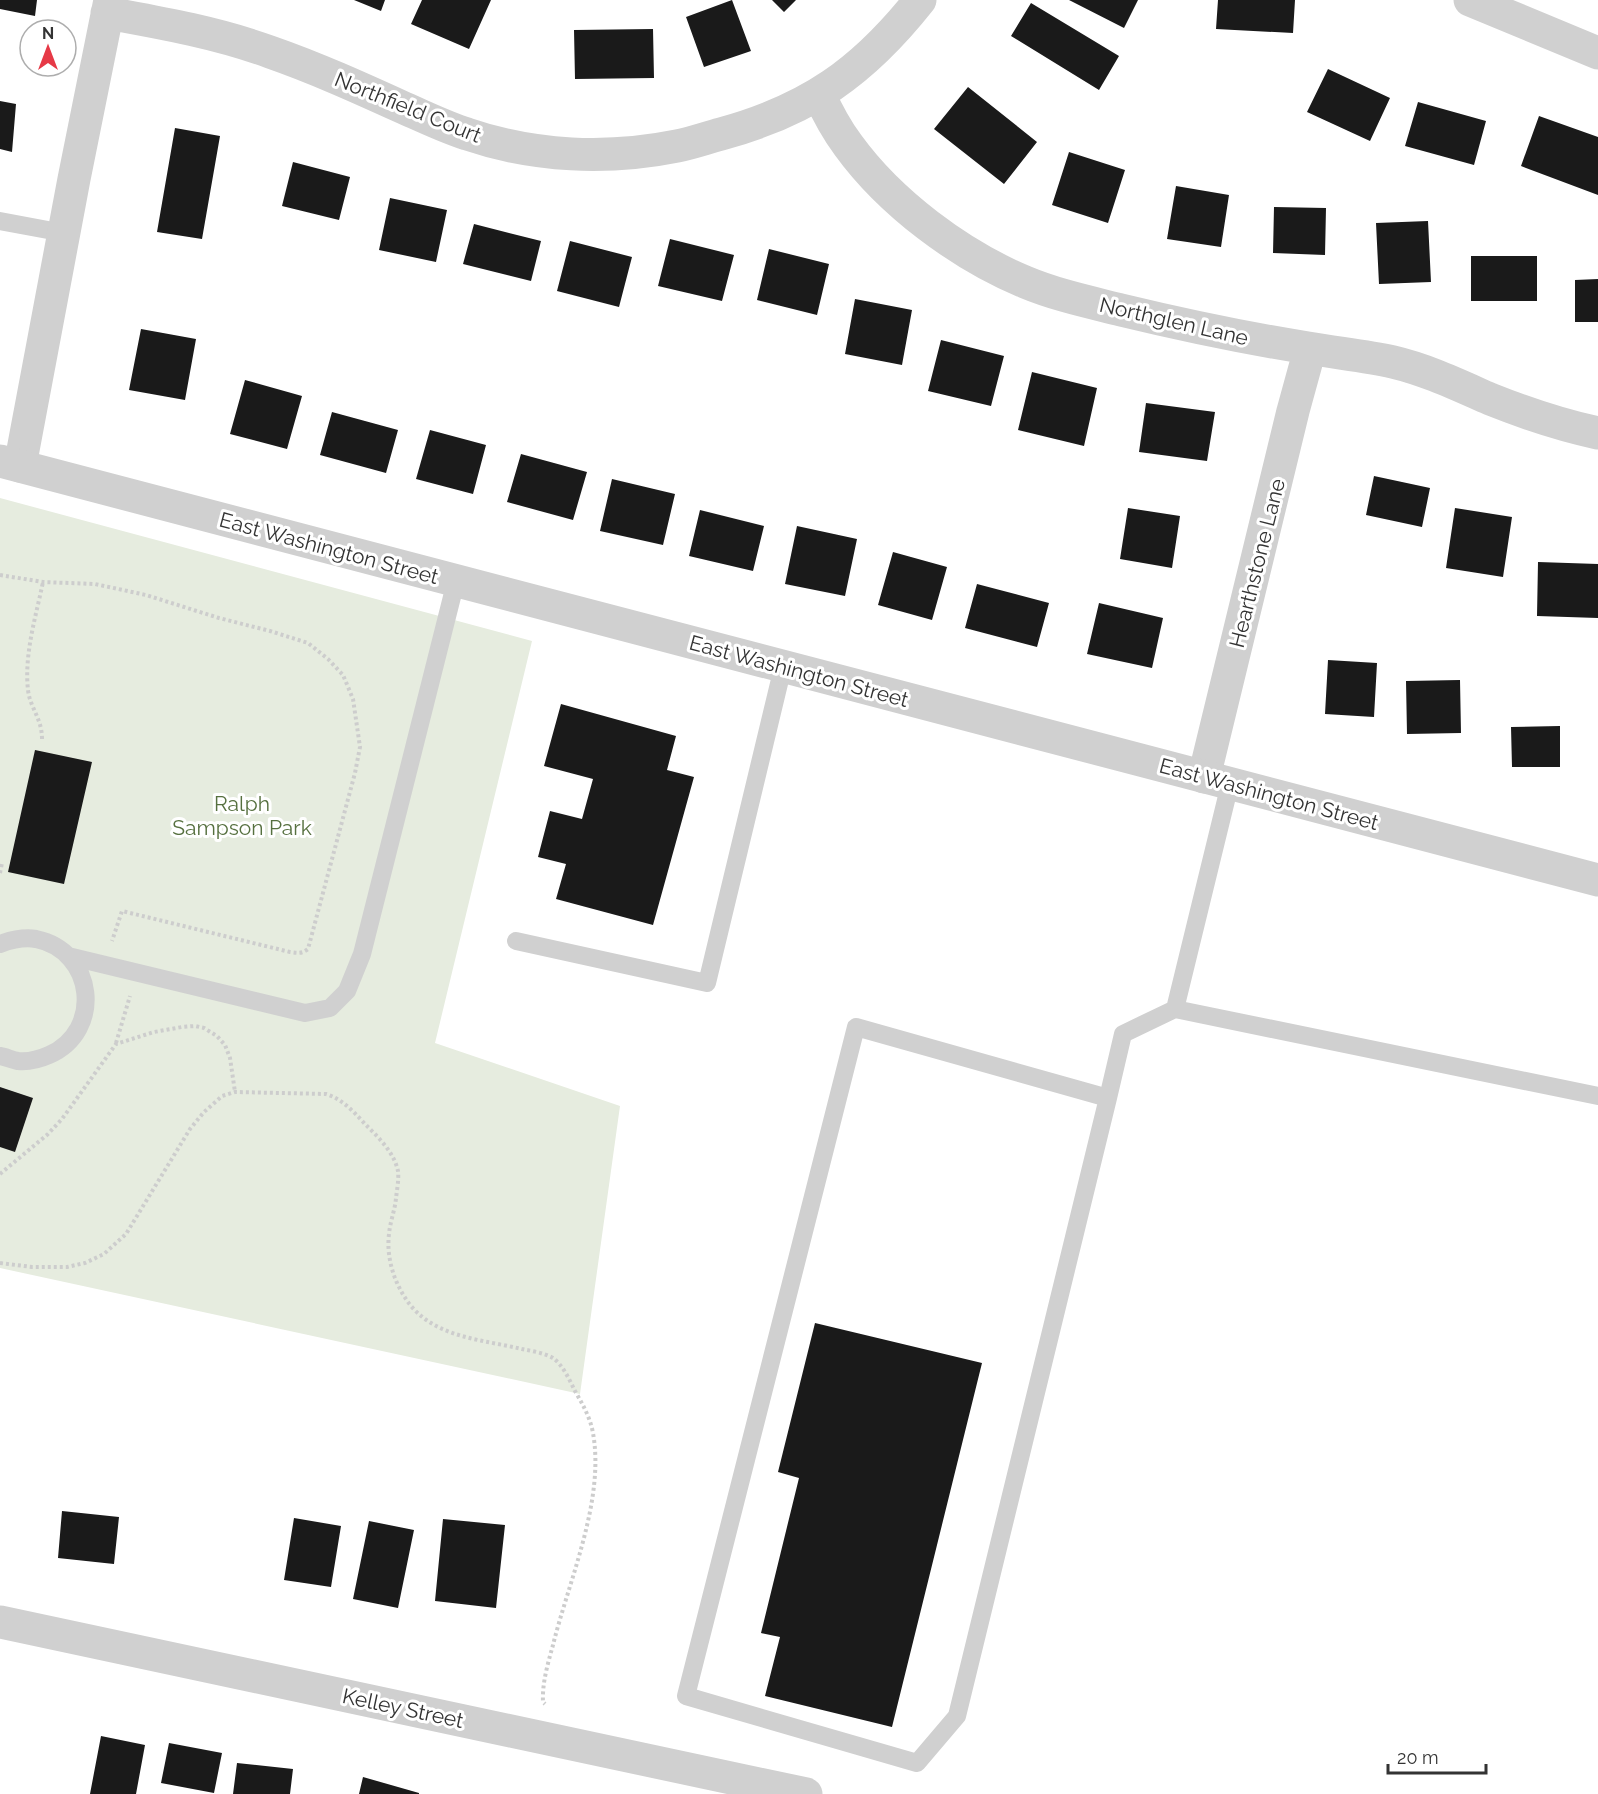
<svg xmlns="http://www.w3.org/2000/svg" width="1598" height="1794" viewBox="0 0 1598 1794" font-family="Raleway,sans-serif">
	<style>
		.green { fill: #e6ecdf }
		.building { fill: #1a1a1a }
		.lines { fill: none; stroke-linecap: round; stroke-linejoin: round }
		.path { stroke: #cdcdcd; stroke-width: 4; stroke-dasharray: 3 3; stroke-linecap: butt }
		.service { stroke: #d0d0d0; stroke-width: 18 }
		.minor { stroke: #d0d0d0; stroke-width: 33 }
		.tertiary { stroke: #d0d0d0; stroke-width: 33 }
		.labels { text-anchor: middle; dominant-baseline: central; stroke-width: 6; stroke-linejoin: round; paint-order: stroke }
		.street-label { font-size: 21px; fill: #333; stroke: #fff }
		.park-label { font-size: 21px; fill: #56703f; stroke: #fff }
	</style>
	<rect width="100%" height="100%" fill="#fff"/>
	<path class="green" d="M0 498 532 641 435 1043 620 1106 580 1394 0 1268Z"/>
	<path class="building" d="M0 0H37L35 16 0 9Z
		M354 0H385L381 11Z
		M422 0H491L469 49 411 24Z
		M732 0 751 51 704 67 686 17Z
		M772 0H796L784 12Z
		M1069 0H1138L1124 28Z
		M1218 0H1295L1293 33 1216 29Z
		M1031 3 1119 56 1099 90 1011 36Z
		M653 29 654 78 575 79 574 30Z
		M1328 69 1390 98 1370 141 1307 112Z
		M968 87 1037 142 1004 184 934 129Z
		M0 101 16 104 12 152 0 149Z
		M1418 102 1486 121 1474 165 1405 146Z
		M1539 116 1598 137V195L1521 166Z
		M175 128 220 136 202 239 157 232Z
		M1069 152 1125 170 1108 223 1052 205Z
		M293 162 350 177 339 220 282 206Z
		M1176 186 1229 195 1221 247 1167 239Z
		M390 198 447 210 436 262 379 250Z
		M1274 207 1326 208 1325 255 1273 253Z
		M1428 221 1431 282 1379 284 1376 223Z
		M474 224 541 241 531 281 463 264Z
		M670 239 734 255 722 301 658 286Z
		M570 241 632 257 619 307 557 291Z
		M769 249 829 264 817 315 757 300Z
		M1471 256H1537V301H1471Z
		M1598 279V322H1575V280Z
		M855 299 912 310 902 365 845 354Z
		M141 329 196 339 185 400 129 390Z
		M941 340 1004 356 991 406 928 391Z
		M1032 372 1097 388 1084 446 1018 430Z
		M245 380 302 396 287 449 230 434Z
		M1146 403 1215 412 1207 461 1139 452Z
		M332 412 398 430 386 473 320 455Z
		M430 430 486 445 473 494 416 479Z
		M521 454 587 472 573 520 507 502Z
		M1374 476 1430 488 1422 527 1366 515Z
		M612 479 675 494 663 545 600 531Z
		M1128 508 1180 516 1172 568 1120 559Z
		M1455 508 1512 517 1503 577 1446 568Z
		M700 510 764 526 753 571 689 556Z
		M797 526 857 539 845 596 785 584Z
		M893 552 947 567 932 620 878 605Z
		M1538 562 1598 564V618L1537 616Z
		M977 584 1049 603 1037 647 965 628Z
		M1099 603 1163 618 1152 668 1087 654Z
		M1328 660 1377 663 1374 717 1325 714Z
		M1460 680 1461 733 1407 734 1406 681Z
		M561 704 676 736 667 770 694 777 653 925 556 899 566 864 538 857 550 811 582 819 593 779 544 766Z
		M1560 726V767H1512L1511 727Z
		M35 750 92 762 64 884 8 872Z
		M0 1087 33 1098 15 1152 0 1147Z
		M815 1323 982 1363 892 1727 765 1696 780 1637 761 1633 799 1478 778 1472Z
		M62 1511 119 1517 114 1564 58 1558Z
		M294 1518 341 1526 331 1587 284 1580Z
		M443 1519 505 1525 496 1608 435 1601Z
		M369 1521 414 1530 398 1608 353 1599Z
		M101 1736 145 1745 136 1794H90Z
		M169 1743 222 1753 214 1793 161 1783Z
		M237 1763 293 1769 290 1794H233Z
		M363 1777 419 1793V1794H359Z"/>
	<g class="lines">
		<path class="path" d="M0 575 43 582 95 584 146 595 219 618 270 631 308 643 328 659 343 675 353 699 360 747 355 773 308 949C302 954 298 953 290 952L122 911 112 941
			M42 739C42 718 30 708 28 690 24 654 36 616 43 582
			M0 873 2 863
			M116 1043 130 996
			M0 1174 48 1134 62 1119 116 1044 154 1032 182 1027 195 1026 204 1028 217 1036 225 1045 230 1058 235 1092
			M0 1263 32 1267H67L85 1263 104 1254 126 1234 190 1129 204 1112 222 1096 235 1092 326 1094C342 1099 353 1111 365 1124 378 1137 394 1152 398 1171 399 1179 397 1190 396 1198 395 1210 390 1222 389 1234 386 1259 395 1286 411 1306 438 1338 484 1340 522 1349 532 1351 544 1353 553 1358 563 1365 570 1381 575 1391 583 1405 590 1417 593 1433 605 1500 569 1580 553 1645 548 1663 542 1683 543 1702L545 1704"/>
		<path class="service" d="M0 221 64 233
			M516 941 707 983 783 667
			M0 944C11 940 24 937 36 939 95 951 104 1031 49 1055 40 1059 28 1062 18 1061 12 1060 6 1057 0 1056
			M68 956 305 1013 330 1008 347 991 362 954 456 581
			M1175 1009 1598 1096
			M1108 1098 856 1027 686 1696 917 1763 957 1716 1108 1098 1123 1034 1175 1009 1230 784"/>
		<path class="minor" d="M1470 0 1598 53
			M107 13C162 23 218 33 270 52 316 68 360 88 404 108 425 117 445 127 467 134 534 157 608 160 677 146 692 143 706 138 721 134 809 110 863 72 920 0
			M819 94C827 112 836 129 848 145 890 203 960 255 1025 282 1056 295 1089 302 1121 310 1183 325 1245 338 1308 348 1336 353 1365 356 1393 362 1427 370 1458 385 1490 399 1525 413 1561 425 1598 433
			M20 466 74 179 110 0
			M1204 777 1293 411 1310 349
			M0 1622 806 1794"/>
		<path class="tertiary" d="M0 461 1598 880"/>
	</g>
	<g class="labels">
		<g class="street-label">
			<text transform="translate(408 107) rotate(22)">Northfield Court</text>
			<text transform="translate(1174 321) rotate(13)">Northglen Lane</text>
			<text transform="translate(329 548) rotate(15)">East Washington Street</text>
			<text transform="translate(1257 563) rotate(-76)">Hearthstone Lane</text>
			<text transform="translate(799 671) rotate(15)">East Washington Street</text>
			<text transform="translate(1269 794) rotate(15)">East Washington Street</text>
			<text transform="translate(403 1708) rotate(12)">Kelley Street</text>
		</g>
		<g class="park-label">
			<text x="242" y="803">Ralph<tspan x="242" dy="24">Sampson Park</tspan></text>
		</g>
	</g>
	<g transform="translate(48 48)"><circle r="28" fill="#ffffff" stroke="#adadad" stroke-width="1.5"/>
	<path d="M0-4.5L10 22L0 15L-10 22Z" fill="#e63946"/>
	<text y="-9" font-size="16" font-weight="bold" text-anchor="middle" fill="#333333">N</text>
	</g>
	<path d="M1388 1764v9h98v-9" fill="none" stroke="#333333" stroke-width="3"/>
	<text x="1397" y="1764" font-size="18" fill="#333333" stroke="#ffffff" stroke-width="4.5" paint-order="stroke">20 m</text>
</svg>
